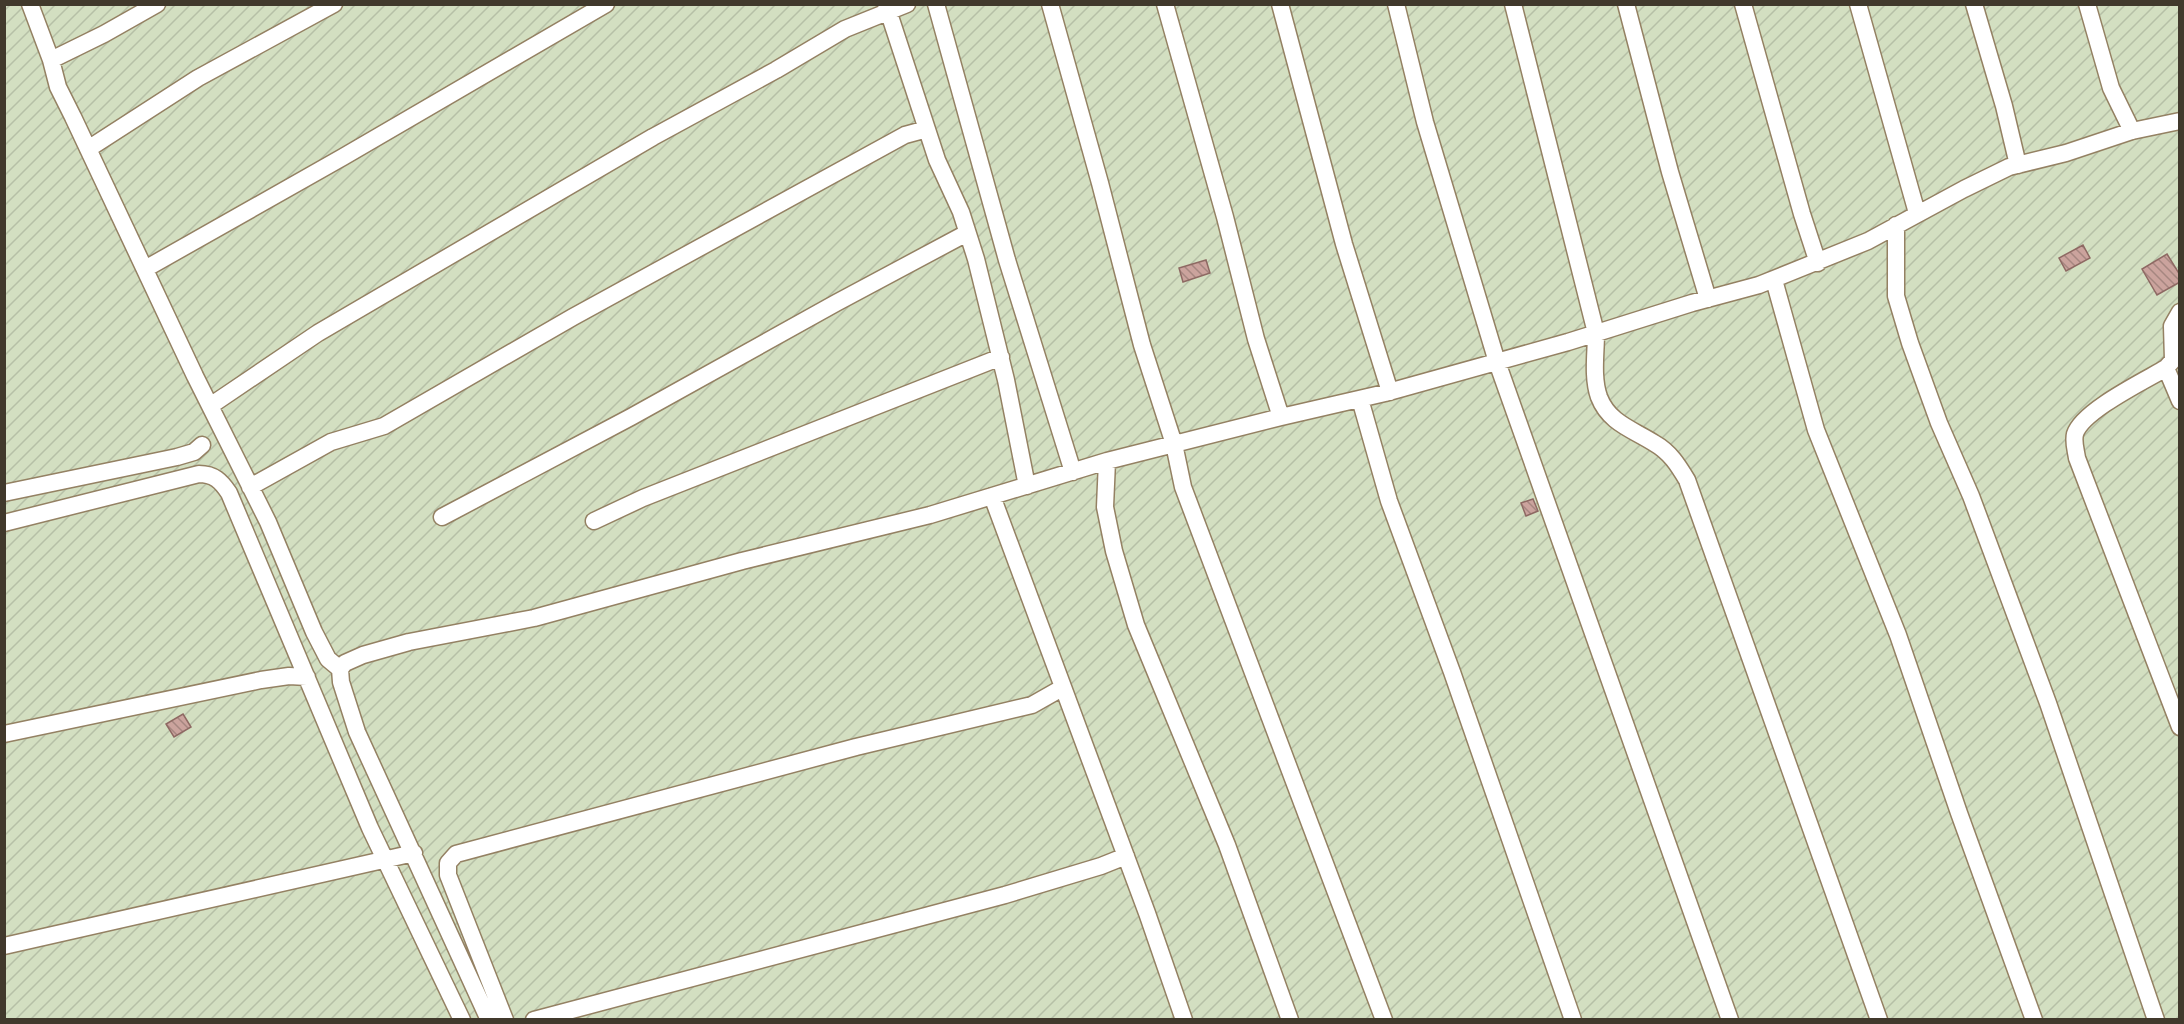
<svg xmlns="http://www.w3.org/2000/svg" width="2184" height="1024" viewBox="0 0 2184 1024" font-family="Inter,sans-serif">
	<style>
		.garden { fill: url(#garden-furrows) }
		.building { fill: url(#building-back-hatch); stroke: #8e6963; stroke-width: 1.5 }
		.lines { fill: none; stroke-linecap: round; stroke-linejoin: round }
		.street-casing { stroke: #948163; stroke-width: 19 }
		.street { stroke: #fff; stroke-width: 16 }
	</style>
	<defs>
		<pattern id="garden-furrows" width="10" height="10" patternUnits="userSpaceOnUse" patternTransform="scale(1.5)"><rect width="10" height="10" fill="#d3dfc1"/><path d="M-1 1l2-2M0 10L10 0M9 11l2-2" fill="none" stroke="#b6c0a6"/></pattern>
		<pattern id="building-back-hatch" width="6" height="6" patternUnits="userSpaceOnUse" patternTransform="scale(1.5)"><rect width="6" height="6" fill="#cba39d"/><path d="M-1 5l2 2M0 0l6 6M5-1l2 2" fill="none" stroke="#a68680"/></pattern>
	</defs>
	<rect width="100%" height="100%" fill="#fcebd1"/>
	<path class="garden" d="M5 5H2179V1019H5Z"/>
	<path class="building" d="M2083 245 2090 258 2066 271 2059 258Z
		M2167 254 2180 275V282L2157 295 2142 269Z
		M1206 260 1210 273 1183 282 1179 268Z
		M1533 499 1538 511 1526 516 1521 503Z
		M183 714 191 727 174 737 166 724Z"/>
	<g class="lines">
		<defs>
			<path id="street" d="M30 4 51 60 58 87 73 117 195 376 268 522 314 632 328 659 340 669
				M886 4 937 160 961 212 976 259 1006 380 1027 486
				M936 4 1007 260 1073 472
				M1050 4 1100 183 1142 345 1174 444 1183 487 1384 1020
				M1165 4 1225 217 1256 339 1281 417
				M1280 4 1344 244 1390 392
				M1396 4 1425 122 1497 362 1730 1020
				M1513 4 1596 333C1596 353 1592 377 1599 397 1609 423 1632 429 1654 443 1670 452 1678 465 1687 480L1879 1020
				M1626 4 1670 172 1708 299
				M1743 4 1802 214 1818 263
				M1858 4 1917 213
				M1974 4 2004 106 2018 165
				M2087 4 2111 88 2132 131
				M51 60 104 34 157 4
				M88 149 198 78 334 4
				M1896 225V296L1910 343 1939 423 1971 496 2048 703 2156 1020
				M145 269 343 157 606 4
				M1774 280 1816 430 1898 635 1959 813 2034 1020
				M2180 312 2172 326 2173 360 2166 368C2144 381 2082 411 2075 434 2073 442 2076 451 2077 458L2180 727
				M2166 368 2180 401
				M1360 399 1389 501 1452 672 1573 1020
				M210 406 318 333 653 137 776 70 845 29 907 4
				M1107 461 1105 507 1114 551 1136 625 1227 845 1290 1020
				M250 487 331 442 384 426 573 317 905 135 927 129
				M4 493 177 457 194 452 202 445
				M992 496 1147 913 1184 1020
				M442 517 631 417 836 303 967 233
				M594 521 643 498 1001 357
				M4 523 199 474C214 474 221 481 229 493L370 828 462 1020
				M4 734 261 680 289 676 307 677
				M4 946 414 853
				M489 1020 357 732 341 682 340 669 345 663 363 655 409 642 534 618 742 561 930 515 1107 461 1281 417 1385 393 1568 342 1692 303 1759 285 1868 241 1964 189 2009 167 2066 153 2132 131 2180 121
				M505 1020 448 875V863L456 854 856 747 1032 705 1062 688
				M534 1020 1005 895 1101 866 1126 856"/>
		</defs>
		<use href="#street" class="street-casing"/>
		<use href="#street" class="street"/>
	</g>
	<rect width="2184" height="1024" fill="none" stroke="#41392c" stroke-width="12"/>
</svg>
